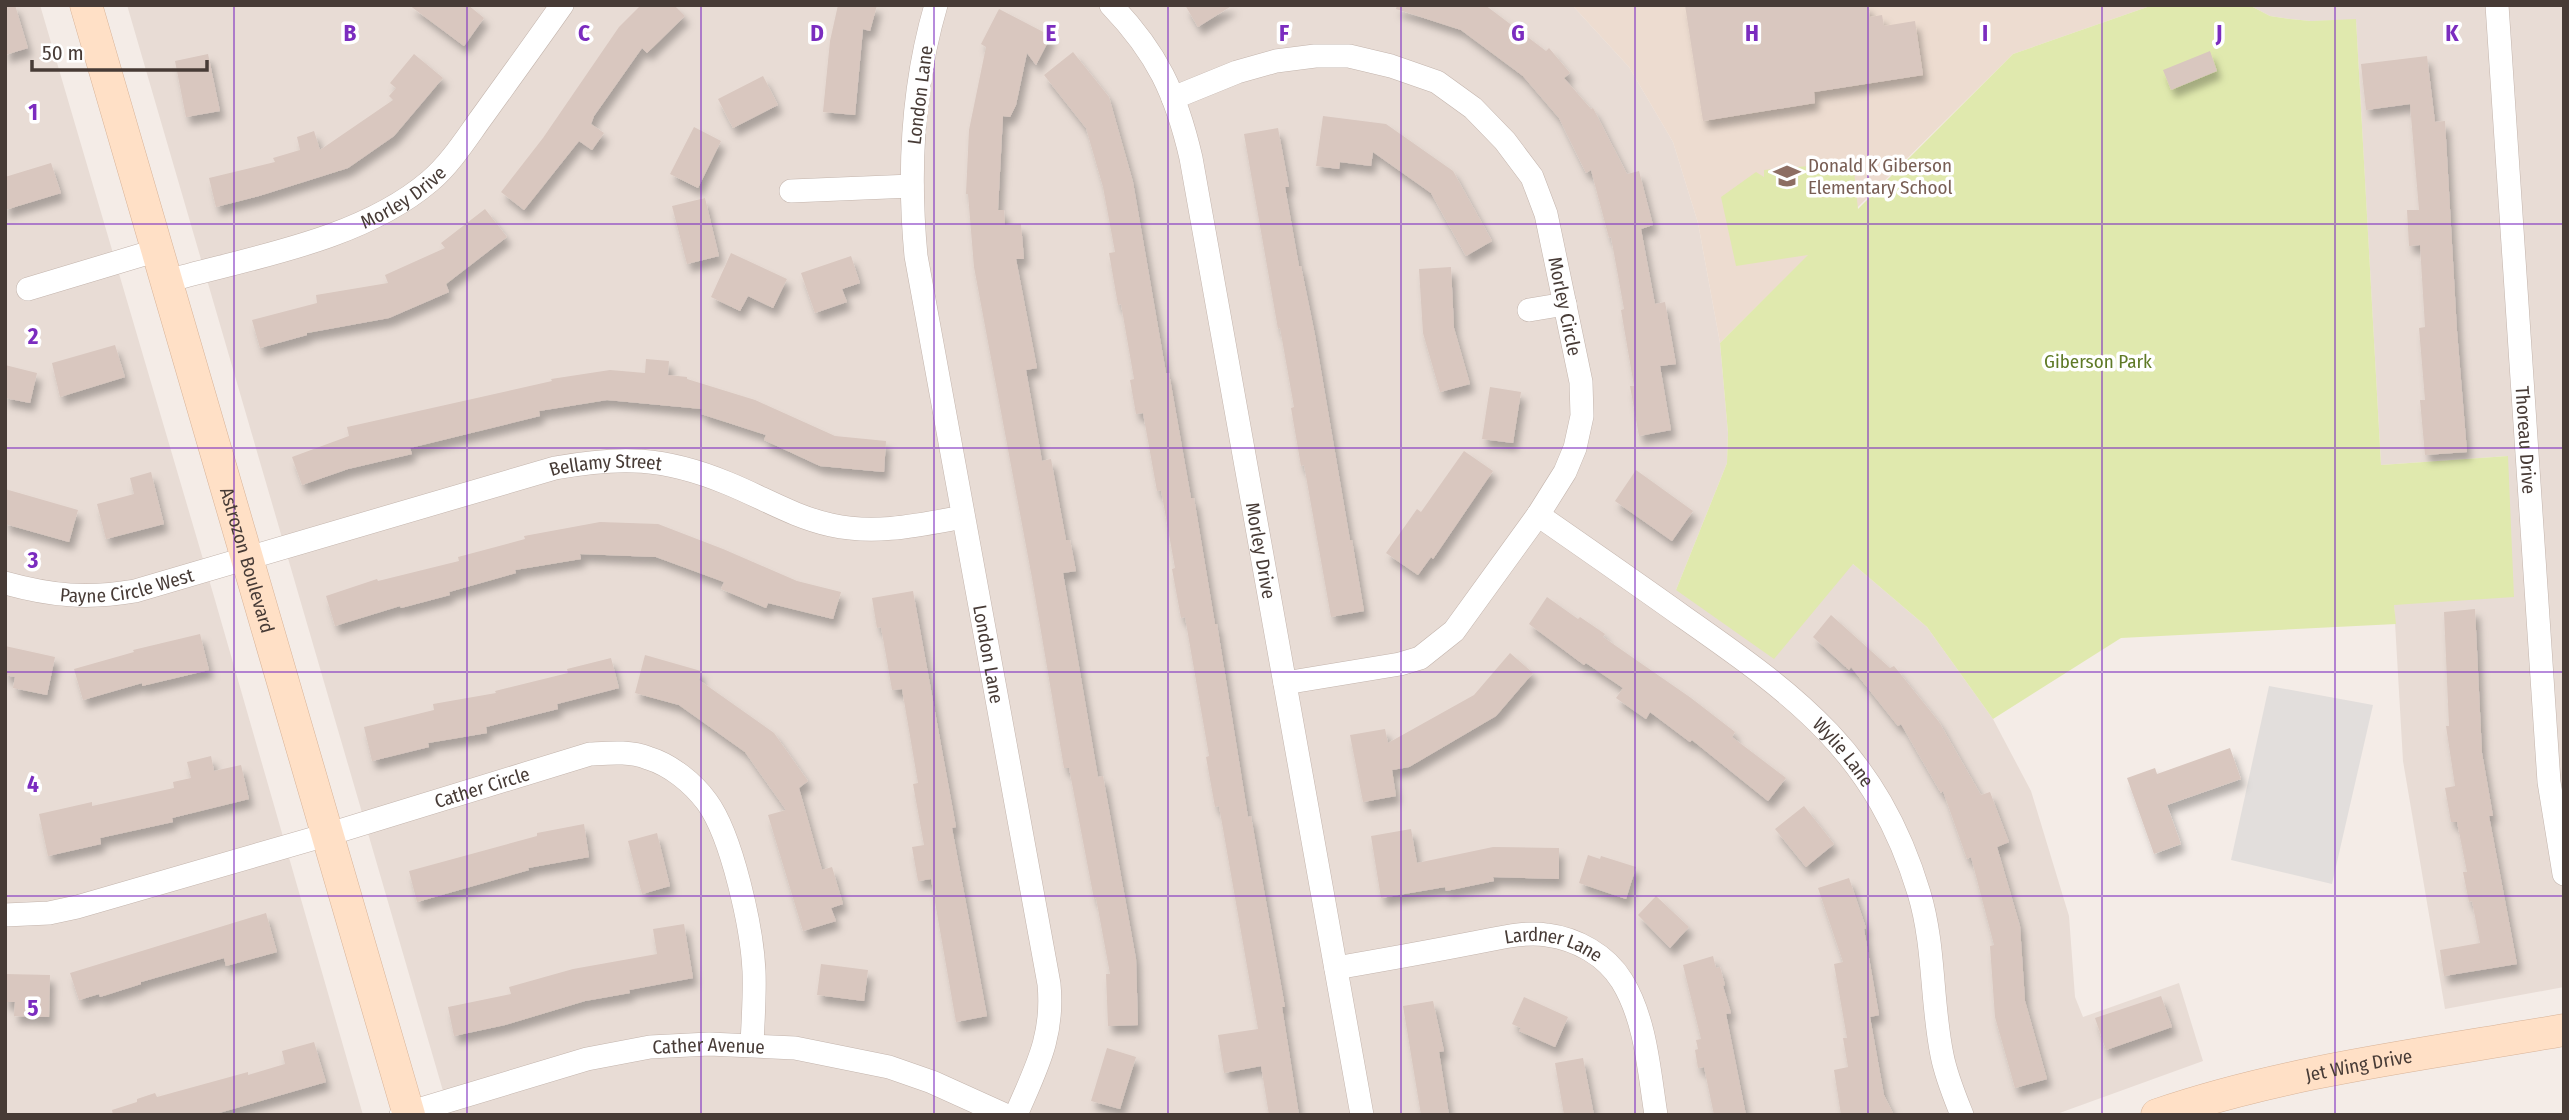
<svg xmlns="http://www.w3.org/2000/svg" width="2569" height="1120" viewBox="0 0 2569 1120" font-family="'Fira Sans Condensed',sans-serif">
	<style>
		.residential { fill: #e8dcd5 }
		.education { fill: #eddcd0 }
		.green { fill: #e0e9ae }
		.parking { fill: #e2dedc }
		.building { fill: #d9c7bf; filter: url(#shadow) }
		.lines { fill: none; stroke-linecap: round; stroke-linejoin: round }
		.minor-casing { stroke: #c3b4ac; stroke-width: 24 }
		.secondary-casing { stroke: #d8b398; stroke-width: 33 }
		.minor { stroke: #fff; stroke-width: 23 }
		.secondary { stroke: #ffe0c6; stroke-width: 32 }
		.grid { fill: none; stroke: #7b2cbf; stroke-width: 2; stroke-opacity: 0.55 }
		.labels { text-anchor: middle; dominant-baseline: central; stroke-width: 7; stroke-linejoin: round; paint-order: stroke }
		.street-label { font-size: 19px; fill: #473b36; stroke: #fff }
		.education-label { font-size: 19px; fill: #785e54; stroke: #fff; text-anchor: start }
		.park-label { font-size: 19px; fill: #5f7a27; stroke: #fff }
		.grid-label { font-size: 23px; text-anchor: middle; font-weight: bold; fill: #7b2cbf; stroke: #fff; stroke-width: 7; stroke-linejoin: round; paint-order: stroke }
	</style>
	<defs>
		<filter id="shadow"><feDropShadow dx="4.5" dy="8" stdDeviation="3.5" flood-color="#0004"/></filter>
	</defs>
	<rect width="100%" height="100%" fill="#f4ece7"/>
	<path class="residential" d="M5 5H40L215 600 363 1115H5Z
		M127 5H1572L1629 67 1673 142 1698 223 1720 343 1728 433 1727 463 1676 590 1853 564 1927 627 1993 719 2031 791 2069 916 2075 997 2083 1017 2179 983 2203 1061 2054 1115H450Z
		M2249 5H2564V987L2445 1009 2403 761 2394 605 2508 456 2381 465 2356 20 2311 21 2290 19 2270 16Z"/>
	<path class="education" d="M1572 5H2153L2013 54 1720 343 1698 223 1673 142 1629 67Z"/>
	<path class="green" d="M2153 5H2249L2270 16 2290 19 2311 21 2356 19 2381 465 2508 456 2514 597 2394 605 2396 624 2121 638 1993 719 1927 627 1853 564 1774 659 1676 590 1727 463 1728 433 1720 343 1808 255 1736 266 1721 197 1756 172 1764 177V170L1853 162 1858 209 2013 54Z"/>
	<path class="parking" d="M2269 686 2373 705 2332 884 2231 860Z"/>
	<path class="building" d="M5 5H15L28 48 5 55Z
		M409 5H468L484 18 464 46Z
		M641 5H674L685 16 647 53 642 48 594 116 591 124 604 133 592 150 579 141 524 210 501 192 543 138 619 27Z
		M838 5H877L870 31 863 29 855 115 823 112 830 41Z
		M1185 5H1233L1198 27Z
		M1397 5H1485L1546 51 1549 48 1570 73 1564 78 1591 109 1593 108 1627 174 1639 171 1653 225 1641 229 1655 304 1665 302 1676 364 1660 366 1671 430 1639 436 1630 386H1634L1621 310 1624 309 1611 237 1609 238 1591 170 1586 173 1559 118 1523 76 1461 30 1396 9Z
		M1685 5H1868L1870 17 1882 15 1884 26 1915 21 1923 75 1814 92 1815 103 1703 121Z
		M999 9 1051 36 1036 65 1027 53 1016 105 1010 117 1003 116 998 210H1004L1005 225 1021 224 1024 259H1016L1037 368 1026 370 1042 461 1051 459 1066 540H1070L1076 571 1063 573 1098 777 1103 776 1136 959 1138 1025 1108 1026 1106 974H1110L1096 898 1094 899 1069 768H1064L1032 578 974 267 968 194H966L969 130 986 47 981 44Z
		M2210 51 2217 71 2171 90 2163 70Z
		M1073 52 1109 97 1133 182 1166 373H1169L1191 498H1194L1215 624H1217L1248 817 1251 816 1262 879 1285 1007H1282L1299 1115H1269L1261 1066 1224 1073 1218 1035 1258 1029 1219 806 1215 807 1206 757 1209 756 1185 617 1181 618 1172 569 1175 568 1161 490 1157 491 1143 413 1136 414 1130 380 1134 379 1121 304 1118 305 1109 253 1115 252 1103 187 1086 128 1044 75Z
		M208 54 220 111 186 117 175 61Z
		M414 54 443 78 394 136 348 168 259 196 216 207 209 178 275 162 273 158 300 150 297 137 314 131 320 150 393 100 389 96 396 88 390 83Z
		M2427 56 2435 122 2445 121 2457 331 2467 452 2425 455 2420 400H2425L2419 328 2425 327 2420 245 2409 246 2407 210H2419L2410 104 2366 110 2361 64Z
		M763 76 778 105 733 128 718 99Z
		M1323 116 1386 124 1453 171 1492 241 1466 256 1431 193 1373 152 1371 166 1340 162 1339 169 1316 166Z
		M694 127 721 141 698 188 670 174Z
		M1278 128 1289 187H1285L1299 266H1301L1315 335 1350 540H1352L1364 611 1331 617 1304 465 1301 466 1291 408 1294 407 1280 328 1278 329 1244 134Z
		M51 163 61 193 5 210V177Z
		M705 198 719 256 687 264 672 206Z
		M485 209 507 237 446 284 449 292 389 318 307 333V335L260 348 252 320 317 303 316 295 388 283 385 275 445 248 441 243Z
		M731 253 787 279 773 308 748 296 740 311 711 297Z
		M851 256 860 283 842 289 847 302 815 313 801 273Z
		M1451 267 1454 328 1470 384 1440 392 1423 333 1419 269Z
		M115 345 125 377 60 397 52 363Z
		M646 359 669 361 668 375 687 377V379L755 400 835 436 886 441 884 472 820 466 764 440 766 435 701 414 702 409 607 400 539 411 540 416 410 448 412 454 348 469 302 485 292 457 349 436 347 427 552 381 551 379 610 370 645 373Z
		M5 365 37 373 30 403 5 398Z
		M1490 387 1521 392 1513 443 1482 439Z
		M1464 451 1493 471 1433 559 1431 557 1418 575 1386 553 1417 509 1421 512Z
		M1636 470 1693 511 1672 541 1615 501Z
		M151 472 164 524 106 539 97 504 134 494 130 478Z
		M5 489 78 510 69 542 5 524Z
		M600 522 658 524 723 549 797 581 841 592 833 619 768 603 766 608 721 589 724 582 656 557 580 554 581 559 515 570 516 573 449 592 450 595 401 608 400 606 335 626 326 596 377 579 378 581 459 561 458 557 525 539 524 536Z
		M913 591 956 827 952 828 987 1016 956 1022 931 879 918 881 912 847 924 845 913 784 918 783 902 689 892 690 881 627 877 628 872 598Z
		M1547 597 1578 619 1580 617 1605 634 1603 637 1691 698 1735 732 1732 737 1786 778 1768 801 1692 740 1690 742 1650 712 1646 719 1616 698 1623 688 1586 663 1584 665 1529 624Z
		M2475 609 2482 753 2493 816H2489L2517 964 2444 976 2440 950 2480 943 2472 901 2469 902 2463 872H2467L2457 822H2451L2445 788 2455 786 2446 726H2449L2444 612Z
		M1831 615 1890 668 1894 666 1939 722 1981 795 1990 792 2009 842 1997 847 2020 926 2025 1001 2047 1079 2015 1088 1995 1017 1990 946 1994 945 1971 857 1967 859 1943 791 1941 793 1901 724 1898 726 1851 667 1849 670 1813 637Z
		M200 634 209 670 142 686V683L83 700 74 669 134 652 133 650Z
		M5 646 55 657 47 695 13 688 15 677 5 675Z
		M1510 653 1533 673 1496 716 1409 767 1392 770 1396 796 1363 802 1350 735 1385 729 1388 743 1474 695Z
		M645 655 701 671 699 680 774 733 808 781 799 788 822 870 832 867 843 904 831 908 836 921 803 931 768 815 786 810 745 752 679 705 635 693Z
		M611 658 619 688 557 704 558 709 486 727 487 733 428 743 429 747 372 761 364 727 434 710 433 704 496 693 495 691 568 673 567 669Z
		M2230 748 2241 779 2167 805 2181 844 2154 854 2127 778 2155 768 2157 774Z
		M211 756 214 771 241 765 249 799 172 818 173 822 100 838 101 844 48 856 39 814 92 802V806L174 788 173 782 191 778 187 762Z
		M1804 806 1834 844 1806 867 1775 829Z
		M584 824 589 857 528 868 529 870 417 902 409 871 537 836V833Z
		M1411 829 1417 863 1493 847 1559 848V879L1493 877 1494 881 1446 891 1445 887 1381 898 1371 836Z
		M657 833 670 886 642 894 628 841Z
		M1588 855 1600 859 1601 856 1636 867 1626 899 1579 883Z
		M1849 878 1866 928 1864 929 1879 1015 1870 1017 1884 1095 1894 1115H1841L1834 1070 1848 1067 1843 1038H1847L1834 964 1843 962 1818 888Z
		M1656 896 1689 927 1670 948 1638 915Z
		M266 913 277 952 226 966 224 958 141 982V984L100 997 99 994 79 1000 70 973Z
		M684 924 693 978 629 990 630 993 585 1001 505 1025 454 1036 448 1007 511 994 509 987 573 969 657 954 653 929Z
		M1713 956 1716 968 1720 967 1725 985 1723 986 1731 1013 1726 1014 1746 1115H1714L1704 1067 1698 1068 1695 1050 1698 1049 1696 1040 1701 1039 1683 965Z
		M821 964 868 970 864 1001 817 995Z
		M5 974 50 975 49 1017 14 1016 15 1002H5Z
		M2161 996 2172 1027 2106 1050 2095 1018Z
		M1524 997 1568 1017 1555 1047 1519 1031 1521 1028 1512 1024Z
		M1433 1001 1444 1051 1439 1052 1449 1115H1421L1403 1006Z
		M314 1042 326 1082 212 1115H113L112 1110 137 1102V1099L155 1093 157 1097 248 1072V1075L285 1064 282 1051Z
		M1107 1048 1136 1057 1120 1109 1091 1101Z
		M1583 1058 1594 1115H1564L1555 1063Z"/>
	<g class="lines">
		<defs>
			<g id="minor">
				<path id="s1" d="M936 5C912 87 908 171 916 256L1049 984C1054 1037 1036 1068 1016 1115"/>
				<path id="s2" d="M1111 5C1157 53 1176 93 1191 158L1362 1115"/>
				<path id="s3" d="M2497 5 2549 782 2564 874"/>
				<path id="s4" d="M1173 98 1237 72 1276 61 1315 56H1349L1391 66 1437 82 1473 108 1505 141 1532 177 1546 214 1581 382 1582 416 1575 448 1565 472 1538 515 1454 631 1420 658 1400 664 1285 683"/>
				<path d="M791 191 912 186"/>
				<path id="s5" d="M167 281C253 257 361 240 430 181 452 162 467 137 484 114 510 78 536 42 562 5"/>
				<path d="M28 289 158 250"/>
				<path d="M1529 310 1565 304"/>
				<path id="s6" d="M1538 515C1587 549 1636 583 1685 618 1798 697 1877 754 1919 893 1935 946 1931 1001 1942 1055 1946 1076 1954 1095 1962 1115"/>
				<path id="s7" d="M5 583C52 596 87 599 135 591L555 468C621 456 664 457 727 483 762 497 794 517 831 525 876 535 919 525 963 517"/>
				<path id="s8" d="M5 915 49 913 77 907 326 835 590 754C610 753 630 751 648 758 671 765 693 783 707 802 732 836 752 928 754 971 755 995 753 1020 752 1045"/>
				<path id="s9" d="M1336 968C1382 960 1427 952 1473 943 1496 939 1524 931 1547 935 1577 939 1606 955 1622 981 1646 1020 1649 1071 1656 1115"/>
				<path id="s10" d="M401 1115 587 1059 650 1047 709 1044 795 1048 889 1067 932 1082 1005 1115"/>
			</g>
			<g id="secondary">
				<path id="s11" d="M86 5 409 1115"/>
				<path id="s12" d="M2157 1115C2288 1070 2428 1054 2564 1030"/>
			</g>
		</defs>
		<use href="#minor" class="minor-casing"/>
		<use href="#secondary" class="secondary-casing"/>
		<use href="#minor" class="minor"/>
		<use href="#secondary" class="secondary"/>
	</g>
	<path class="grid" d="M234 5V1115M467 5V1115M701 5V1115M934 5V1115M1168 5V1115M1401 5V1115M1635 5V1115M1868 5V1115M2102 5V1115M2335 5V1115M5 224H2564M5 448H2564M5 672H2564M5 896H2564"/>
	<defs>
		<symbol id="school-bare" viewBox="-9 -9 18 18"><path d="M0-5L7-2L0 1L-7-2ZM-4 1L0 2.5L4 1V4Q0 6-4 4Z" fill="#8d6e63" stroke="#fff" stroke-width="2.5" paint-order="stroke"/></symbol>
	</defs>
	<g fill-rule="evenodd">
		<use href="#school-bare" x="1768" y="157" width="38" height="38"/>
	</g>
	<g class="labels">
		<g class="street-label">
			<text transform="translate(920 95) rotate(-83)">London Lane</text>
			<text stroke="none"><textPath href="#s5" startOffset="252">Morley Drive</textPath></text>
			<text stroke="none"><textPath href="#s4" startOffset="544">Morley Circle</textPath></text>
			<text stroke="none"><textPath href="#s3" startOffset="436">Thoreau Drive</textPath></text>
			<text stroke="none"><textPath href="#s7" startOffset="620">Bellamy Street</textPath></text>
			<text stroke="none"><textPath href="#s2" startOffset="574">Morley Drive</textPath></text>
			<text stroke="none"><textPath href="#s11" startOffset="578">Astrozon Boulevard</textPath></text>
			<text stroke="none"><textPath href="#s7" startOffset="124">Payne Circle West</textPath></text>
			<text stroke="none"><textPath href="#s1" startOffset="658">London Lane</textPath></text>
			<text stroke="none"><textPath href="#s6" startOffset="388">Wylie Lane</textPath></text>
			<text stroke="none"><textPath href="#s8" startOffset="495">Cather Circle</textPath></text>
			<text stroke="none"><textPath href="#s9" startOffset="222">Lardner Lane</textPath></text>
			<text stroke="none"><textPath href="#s10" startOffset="317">Cather Avenue</textPath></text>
			<text stroke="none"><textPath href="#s12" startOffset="208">Jet Wing Drive</textPath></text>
		</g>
		<g class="education-label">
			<text x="1808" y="165">Donald K Giberson<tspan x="1808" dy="22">Elementary School</tspan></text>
		</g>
		<g class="park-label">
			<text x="2098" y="361">Giberson Park</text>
		</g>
	</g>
	<g class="grid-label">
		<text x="350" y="41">B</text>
		<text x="584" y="41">C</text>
		<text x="817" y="41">D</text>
		<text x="1051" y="41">E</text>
		<text x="1284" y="41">F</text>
		<text x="1518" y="41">G</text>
		<text x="1752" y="41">H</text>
		<text x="1985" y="41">I</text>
		<text x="2219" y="41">J</text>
		<text x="2452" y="41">K</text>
		<text x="33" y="120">1</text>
		<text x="33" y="344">2</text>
		<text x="33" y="568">3</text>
		<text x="33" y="792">4</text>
		<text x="33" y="1016">5</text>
	</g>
	<rect width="2569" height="1120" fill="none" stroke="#473b36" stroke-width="14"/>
	<path d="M32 60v10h175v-10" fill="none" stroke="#473b36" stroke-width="3.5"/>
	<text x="42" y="60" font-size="21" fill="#473b36" stroke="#ffffff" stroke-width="5" paint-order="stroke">50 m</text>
</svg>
